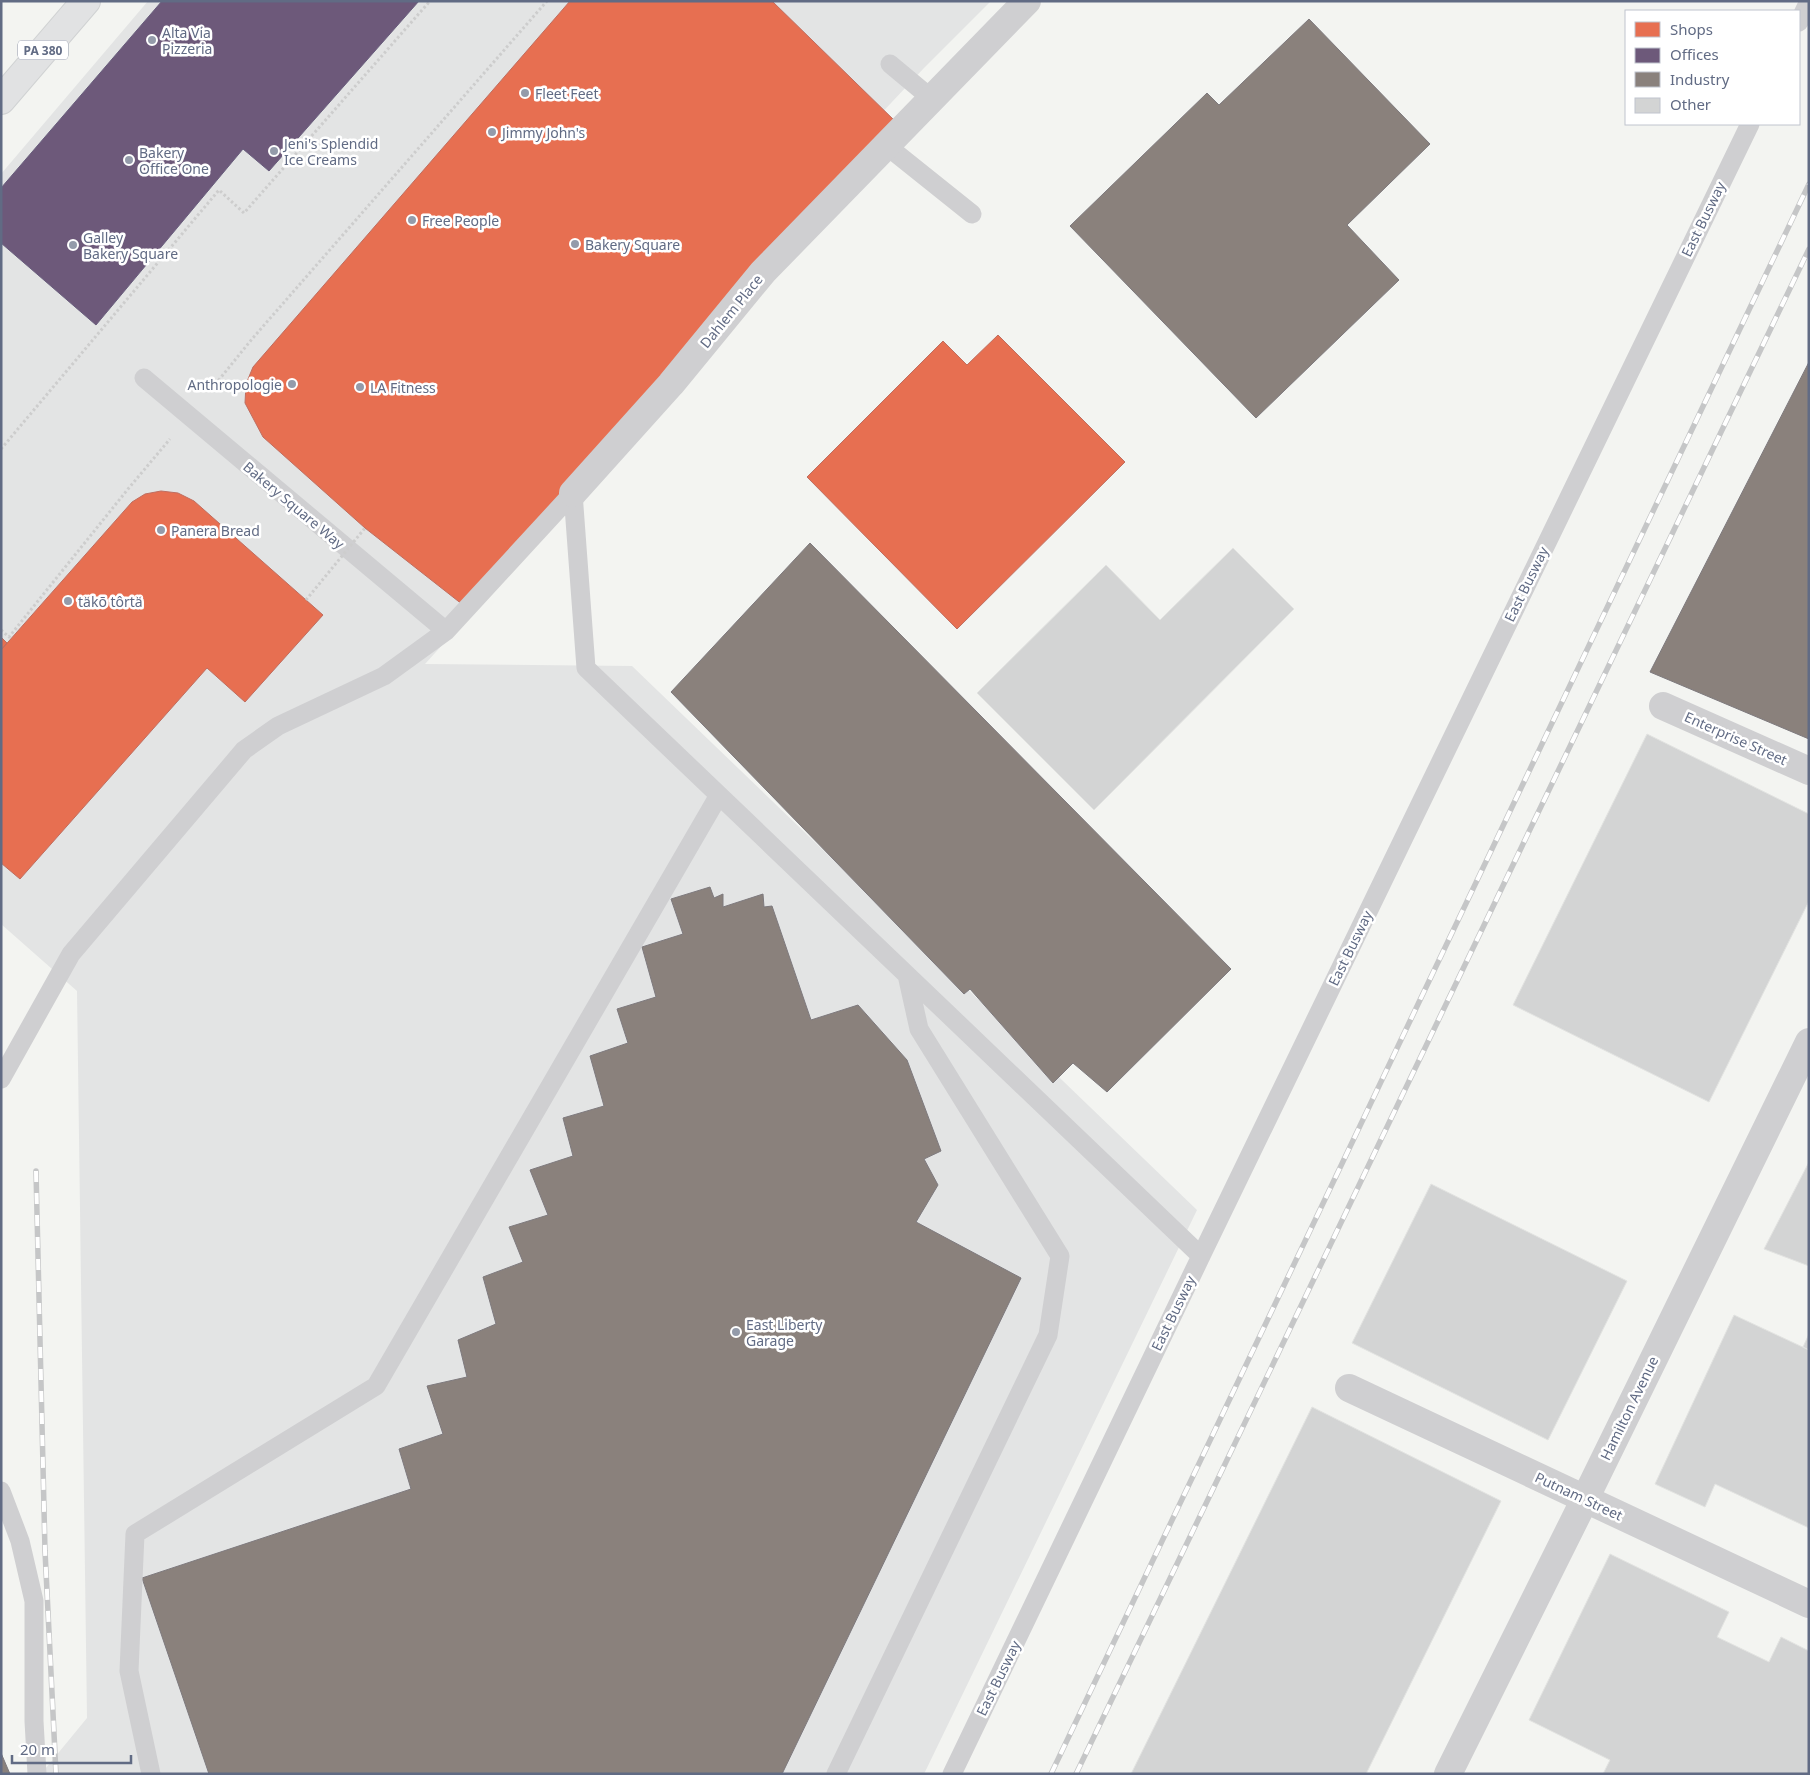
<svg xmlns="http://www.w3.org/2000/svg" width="1810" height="1775" viewBox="0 0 1810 1775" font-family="'Noto Sans',sans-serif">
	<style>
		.built { fill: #e3e4e4 }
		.shops { fill: #e76f51; stroke: #bf6e60 }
		.offices { fill: #6d597a; stroke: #695e7d }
		.industry { fill: #8a817c; stroke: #7e7a7e }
		.building { fill: #d3d4d4; stroke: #e2e3e1 }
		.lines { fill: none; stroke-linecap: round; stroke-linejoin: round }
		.primary-casing { stroke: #d0d2d3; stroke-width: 30 }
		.path { stroke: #cdcdcd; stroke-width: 3; stroke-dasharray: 2.5 2.5; stroke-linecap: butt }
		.service { stroke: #cfcfd1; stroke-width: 19 }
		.minor { stroke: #cfcfd1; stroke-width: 28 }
		.primary { stroke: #e1e2e3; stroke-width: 28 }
		.rail-casing { stroke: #c5c6c7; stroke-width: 5.5 }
		.rail { stroke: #fff; stroke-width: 4; stroke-dasharray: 11; stroke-linecap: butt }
		.path-bridge { stroke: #cdcdcd; stroke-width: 3; stroke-dasharray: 2.5 2.5; stroke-linecap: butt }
		.poi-dot { fill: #949baa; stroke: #fff; stroke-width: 2 }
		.labels { text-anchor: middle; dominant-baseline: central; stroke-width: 5; stroke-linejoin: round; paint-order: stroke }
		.shield { fill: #fff; stroke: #9097a9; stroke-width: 1 }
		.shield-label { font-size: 12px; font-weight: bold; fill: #616b84 }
		.poi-label { font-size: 14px; fill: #616b84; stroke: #fff; text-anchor: start }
		.street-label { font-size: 14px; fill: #616b84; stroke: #fff }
	</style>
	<rect width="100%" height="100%" fill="#f3f4f1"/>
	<path class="built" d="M148 1H991L924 68 522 495 515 565 425 664 632 666 1197 1210 924 1774H41L87 1718 77 991 1 924V174Z"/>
	<path class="shops" d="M570 1H772L896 122 472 612 365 528 263 437 245 403 246 384 253 367Z
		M998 335 1125 462 957 629 807 477 943 341 967 365Z
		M161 491 178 493 194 501 323 615 245 702 207 668 20 879 1 863V650L132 502 145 494Z
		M1 637 7 643 1 650Z"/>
	<path class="offices" d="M162 1H419L269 171 243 149 96 325 1 243V188Z"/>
	<path class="industry" d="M1309 19 1430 144 1347 225 1399 280 1256 418 1070 226 1207 93 1219 105Z
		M1809 362V739L1650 672Z
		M810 543 1231 969 1107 1092 1073 1063 1053 1083 970 989 964 994 671 692Z
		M710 887 714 898 723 894V907L763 894 764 907 772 906 811 1020 858 1005 907 1060 941 1151 924 1159 938 1185 916 1222 1021 1278 782 1774H209L142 1578 411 1489 399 1449 443 1434 427 1386 467 1377 458 1340 496 1324 483 1277 523 1262 509 1227 548 1215 530 1170 573 1156 563 1118 604 1106 590 1056 628 1043 617 1009 656 997 642 947 683 934 671 899Z
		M1 1753 10 1774H1Z"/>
	<path class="building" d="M1233 548 1294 609 1094 810 977 693 1106 565 1160 620Z
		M1647 734 1809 814V901L1709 1102 1513 1005Z
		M1809 1162V1266L1764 1249Z
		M1431 1184 1627 1281 1548 1440 1352 1343Z
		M1734 1315 1809 1350V1528L1715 1484 1705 1507 1655 1484Z
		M1809 1334V1350L1803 1347Z
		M1312 1407 1501 1501 1366 1774H1131Z
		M1610 1554 1729 1612 1717 1637 1769 1662 1781 1637 1809 1651V1774H1603L1610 1760 1529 1720Z"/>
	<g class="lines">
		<defs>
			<path id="primary" d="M1 100 86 1"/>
		</defs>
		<use href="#primary" class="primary-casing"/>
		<path class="path" d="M209 392 252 339 547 1
			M1 449 219 190 244 213 430 1
			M1 630 9 637 128 489 170 439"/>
		<path class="service" d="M1799 22 1809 1
			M890 64 932 99
			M887 146 972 214
			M144 378 446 631
			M573 493 586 668 1201 1256
			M1 1079 71 954 244 750 278 726 384 676 446 631 573 493
			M1 1491 20 1541 34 1601V1721L37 1774
			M151 1774 129 1671 135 1534 376 1386 719 795
			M836 1774 1048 1335 1060 1256 919 1029 907 975
			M952 1774 1201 1256 1750 124"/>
		<path class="minor" d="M573 493 671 384 763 272 1027 1
			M1663 706 1809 771
			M1349 1388 1809 1604
			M1448 1774 1585 1499 1809 1042"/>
		<use href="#primary" class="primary"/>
		<defs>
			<path id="rail" d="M36 1171 45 1551 56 1774
				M1051 1774 1809 184
				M1076 1774 1809 249"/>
		</defs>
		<use href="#rail" class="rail-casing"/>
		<use href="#rail" class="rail"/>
		<path class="path-bridge" d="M306 600 365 528"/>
	</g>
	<g class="poi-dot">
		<circle cx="152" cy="40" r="5"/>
		<circle cx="525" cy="93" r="5"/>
		<circle cx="492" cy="132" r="5"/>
		<circle cx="274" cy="151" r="5"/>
		<circle cx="129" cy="160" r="5"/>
		<circle cx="412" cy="220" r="5"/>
		<circle cx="575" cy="244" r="5"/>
		<circle cx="73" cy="245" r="5"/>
		<circle cx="292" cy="384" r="5"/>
		<circle cx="360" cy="387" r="5"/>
		<circle cx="161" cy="530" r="5"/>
		<circle cx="68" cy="601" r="5"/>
		<circle cx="736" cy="1332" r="5"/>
	</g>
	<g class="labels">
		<rect class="shield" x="18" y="40.5" width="50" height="19" rx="4"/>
		<g class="shield-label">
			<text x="43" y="50">PA 380</text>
		</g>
		<g class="poi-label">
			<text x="162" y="32">Alta Via<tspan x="162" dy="16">Pizzeria</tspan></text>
			<text x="535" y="93">Fleet Feet</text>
			<text x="502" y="132">Jimmy John's</text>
			<text x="284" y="143">Jeni's Splendid<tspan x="284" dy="16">Ice Creams</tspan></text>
			<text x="139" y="152">Bakery<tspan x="139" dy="16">Office One</tspan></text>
			<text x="422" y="220">Free People</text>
			<text x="83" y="237">Galley<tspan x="83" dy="16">Bakery Square</tspan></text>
			<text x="585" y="244">Bakery Square</text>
			<text x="282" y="384" text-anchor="end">Anthropologie</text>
			<text x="370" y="387">LA Fitness</text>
			<text x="171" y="530">Panera Bread</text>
			<text x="78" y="601">täkō tôrtä</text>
			<text x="746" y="1324">East Liberty<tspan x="746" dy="16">Garage</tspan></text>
		</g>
		<g class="street-label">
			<text transform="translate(1703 219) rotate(-64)">East Busway</text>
			<text transform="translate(731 311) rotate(-51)">Dahlem Place</text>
			<text transform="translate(294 505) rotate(40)">Bakery Square Way</text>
			<text transform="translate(1526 584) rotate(-64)">East Busway</text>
			<text transform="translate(1736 738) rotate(24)">Enterprise Street</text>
			<text transform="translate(1350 948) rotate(-64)">East Busway</text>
			<text transform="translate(1173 1313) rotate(-64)">East Busway</text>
			<text transform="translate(1629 1408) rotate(-64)">Hamilton Avenue</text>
			<text transform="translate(1579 1496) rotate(25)">Putnam Street</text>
			<text transform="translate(998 1678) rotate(-64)">East Busway</text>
		</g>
	</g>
	<rect width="1810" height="1775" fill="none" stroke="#616b84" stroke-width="5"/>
	<rect x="1625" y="10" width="175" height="115" fill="#ffffff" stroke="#c0c4ce"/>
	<rect x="1635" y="22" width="25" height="15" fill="#e76f51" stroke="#c0c4ce"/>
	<text x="1670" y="35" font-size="15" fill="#616b84">Shops</text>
	<rect x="1635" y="48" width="25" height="15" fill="#6d597a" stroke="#c0c4ce"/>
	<text x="1670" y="60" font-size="15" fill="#616b84">Offices</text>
	<rect x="1635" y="72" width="25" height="15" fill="#8a817c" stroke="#c0c4ce"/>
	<text x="1670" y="85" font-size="15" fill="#616b84">Industry</text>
	<rect x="1635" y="98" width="25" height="15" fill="#d3d4d4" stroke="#c0c4ce"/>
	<text x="1670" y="110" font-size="15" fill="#616b84">Other</text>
	<path d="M12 1755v8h119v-8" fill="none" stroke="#616b84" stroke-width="2.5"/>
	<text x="20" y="1755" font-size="15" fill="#616b84" stroke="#ffffff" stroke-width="4" paint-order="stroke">20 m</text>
</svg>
